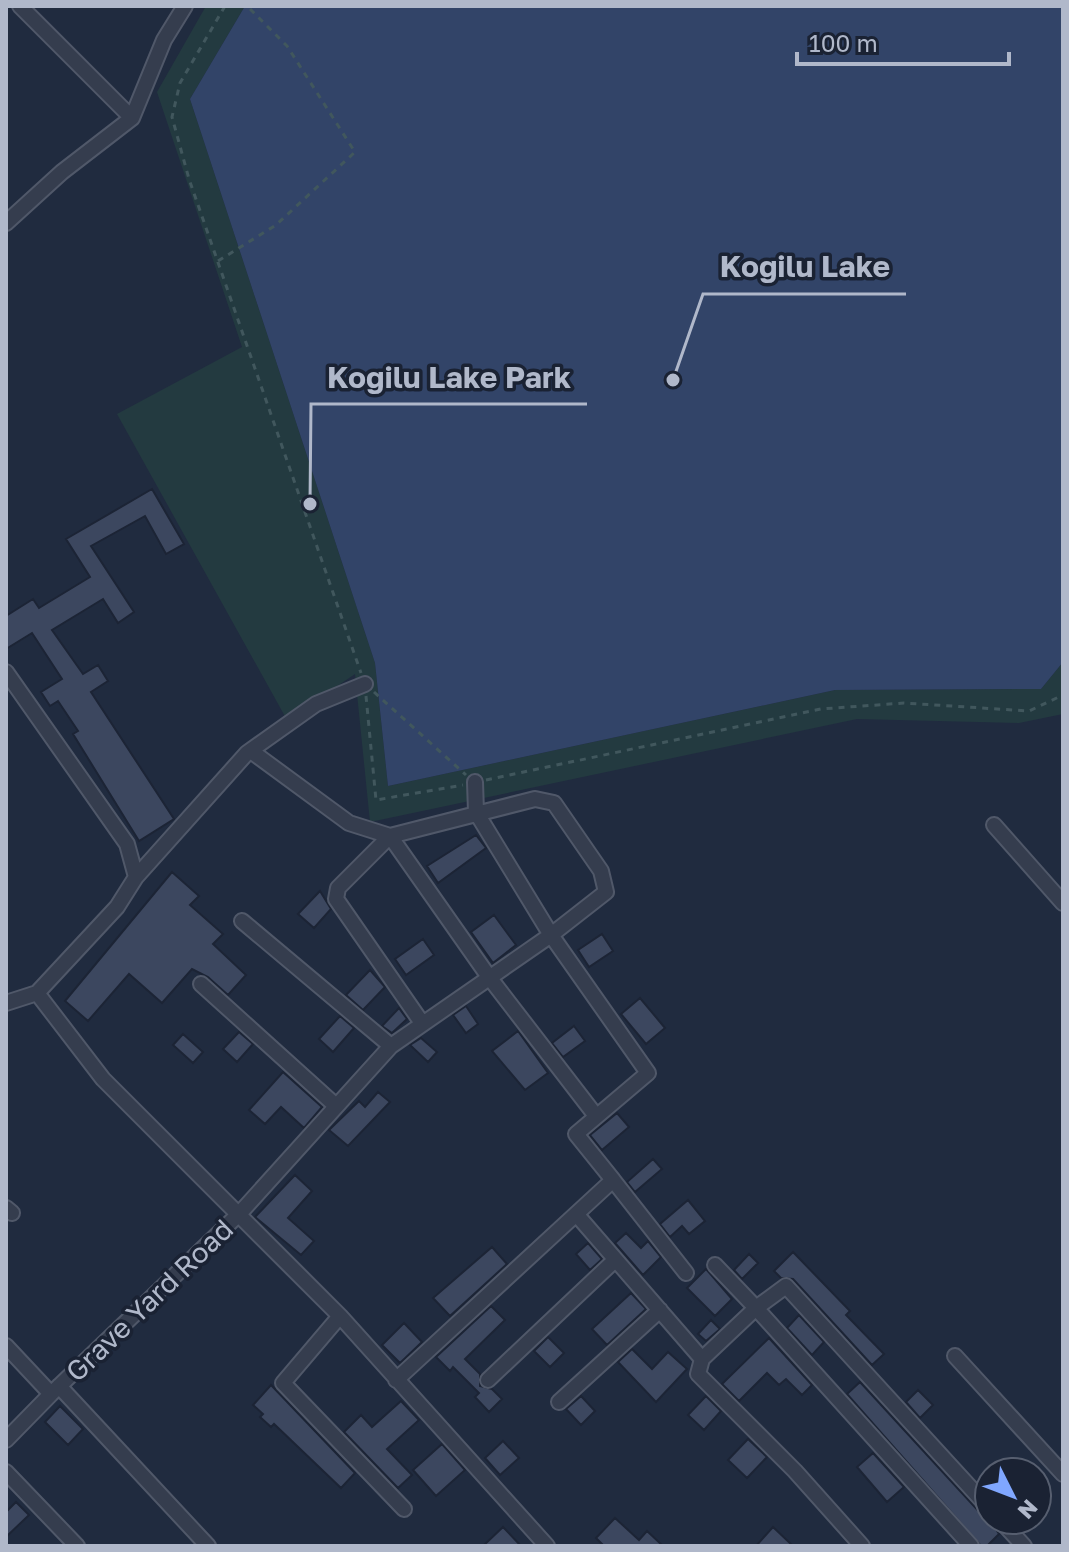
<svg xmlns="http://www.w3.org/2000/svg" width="1069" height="1552" viewBox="0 0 1069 1552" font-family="'Golos Text',sans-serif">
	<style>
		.green { fill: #233a40 }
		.water { fill: #324468 }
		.building { fill: #3c475f; stroke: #1c2435; stroke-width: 2 }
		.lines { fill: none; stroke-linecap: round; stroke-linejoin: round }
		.minor-casing { stroke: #505869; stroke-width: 18 }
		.path { stroke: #41575d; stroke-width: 3; stroke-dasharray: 6 6; stroke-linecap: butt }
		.minor { stroke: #353d4e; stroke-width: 14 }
		.labels { text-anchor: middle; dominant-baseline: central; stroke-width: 7; stroke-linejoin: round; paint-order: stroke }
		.street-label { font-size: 28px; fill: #b0b8ca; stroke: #1a2233 }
		.leader { fill: none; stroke: #b0b8ca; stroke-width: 3 }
		.callout-dot { fill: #b0b8ca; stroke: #1a2233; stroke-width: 3 }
		.callout-label { font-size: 30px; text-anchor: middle; font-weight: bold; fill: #b0b8ca; stroke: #1a2233; stroke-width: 7; stroke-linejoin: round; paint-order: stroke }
	</style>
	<rect width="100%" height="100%" fill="#202b3f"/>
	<path class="green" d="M206 6H245L190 99 375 663 388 786 835 690 1041 689 1063 662V714L1019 723 857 719 370 822 355 674 287 720 117 414 242 347 157 92Z"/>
	<path class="water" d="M245 6H1063V662L1041 689 835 690 388 786 375 663 190 99Z"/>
	<path class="building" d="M152 489 184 544 166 554 145 516 91 546 134 612 118 623 103 599 52 630 83 674 98 665 108 681 91 692 174 819 139 841 73 734 78 731 58 701 50 706 41 692 62 679 32 633 6 649V616L33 599 39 608 90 577 66 539Z
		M476 835 486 848 438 883 427 866Z
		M172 872 199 896 190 905 223 934 213 944 246 975 228 995 208 977 192 969 162 1003 129 974 88 1021 65 1001Z
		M320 891 331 909 314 928 298 914Z
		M494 915 516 945 493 963 471 932Z
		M602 934 613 951 589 967 578 950Z
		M423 939 434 955 406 975 395 959Z
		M370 970 385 987 363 1010 346 995Z
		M640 998 665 1028 646 1044 621 1014Z
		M466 1006 478 1024 466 1033 453 1015Z
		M399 1008 407 1019 392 1033 382 1026Z
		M340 1016 354 1028 333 1052 319 1039Z
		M574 1026 585 1041 563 1057 552 1043Z
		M518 1031 548 1073 525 1090 492 1051Z
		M239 1032 253 1044 237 1062 223 1049Z
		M183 1034 203 1052 193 1063 173 1045Z
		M421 1038 437 1052 428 1062 410 1045Z
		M283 1072 322 1107 304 1128 281 1107 265 1124 249 1110Z
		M378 1092 390 1102 348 1146 329 1130 359 1101 365 1107Z
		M617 1113 629 1127 602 1150 590 1135Z
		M653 1159 662 1169 635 1192 627 1182Z
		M295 1175 312 1191 288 1218 314 1241 301 1255 255 1217Z
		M688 1200 705 1221 689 1234 682 1226 670 1237 660 1224Z
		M626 1233 641 1248 648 1241 661 1257 643 1275 615 1243Z
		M588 1243 602 1259 590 1270 576 1254Z
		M492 1247 507 1264 450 1316 433 1298Z
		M793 1252 850 1311 846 1315 884 1354 872 1365 793 1279 781 1278 774 1271Z
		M749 1254 758 1263 742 1279 734 1270Z
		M706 1269 732 1299 715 1316 687 1288Z
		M631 1293 646 1309 607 1345 592 1329Z
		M491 1306 505 1320 465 1359 480 1374V1386L492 1389 502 1399 489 1412 475 1397 479 1393 453 1367 450 1371 436 1357Z
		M799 1315 824 1342 812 1355 787 1328Z
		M711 1320 720 1329 706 1341 698 1334Z
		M404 1323 422 1342 400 1363 382 1345Z
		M548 1337 564 1353 550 1367 534 1351Z
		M769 1338 812 1385 802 1395 786 1379 779 1385 767 1373 739 1401 722 1384Z
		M632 1349 652 1369 668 1352 687 1369 656 1402 618 1362Z
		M860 1382 982 1515 989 1518 999 1534 987 1546H981L847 1394Z
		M271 1385 355 1473 341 1488 274 1424 271 1427 260 1417 263 1414 253 1405Z
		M918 1390 933 1405 920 1418 906 1402Z
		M581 1396 595 1411 581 1425 566 1409Z
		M706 1396 721 1411 704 1430 688 1415Z
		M401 1401 419 1420 387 1449 412 1475 398 1488 344 1432 361 1415 372 1427Z
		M60 1406 83 1429 68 1445 45 1422Z
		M748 1439 767 1457 747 1478 728 1460Z
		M503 1441 519 1458 500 1475 485 1458Z
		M442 1444 465 1470 436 1496 413 1470Z
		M873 1453 904 1487 887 1502 857 1467Z
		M16 1502 29 1515 6 1537V1512Z
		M615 1518 639 1540 647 1531 663 1546H604L596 1538Z
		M503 1527 521 1546H483Z
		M773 1527 793 1546H756Z"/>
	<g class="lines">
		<defs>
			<path id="minor" d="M20 6 132 118
				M6 223 62 172 132 118 164 40 185 6
				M6 672 127 844 136 877 117 907 37 993 103 1079 340 1316 547 1546
				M255 754 349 823 390 836
				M994 825 1063 903
				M390 836 338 888 336 899 422 1023
				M136 877 247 753 316 704 365 684
				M201 984 336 1106
				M6 1003 37 993
				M391 1046 551 935 476 812 475 782
				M596 1116 489 977 390 836 535 799 554 803 601 871 606 892 551 935 648 1073 576 1134 613 1180
				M6 1208 12 1213
				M577 1215 702 1359
				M715 1265 756 1308 786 1286 989 1508
				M340 1316 283 1383 404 1509
				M6 1346 51 1394 6 1440
				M955 1356 1063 1474
				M396 1380 613 1180 686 1273
				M488 1380 615 1260
				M59 1386 208 1546
				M51 1394 240 1213 391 1046 242 921
				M559 1402 660 1310
				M6 1472 77 1546
				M1000 1520 1024 1546
				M862 1546 795 1471 698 1374 702 1359 756 1308 971 1546"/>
		</defs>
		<use href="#minor" class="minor-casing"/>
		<path class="path" d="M225 6 180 83 172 117 189 179 361 673
			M218 261 276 225 355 152 287 46 247 6
			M374 692 466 775
			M366 696 376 800 463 785
			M486 780 821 709 904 703 1029 711 1063 695"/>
		<use href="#minor" class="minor"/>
	</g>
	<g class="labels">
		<g class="street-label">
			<text transform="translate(149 1300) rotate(-44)">Grave Yard Road</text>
		</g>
	</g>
	<path class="leader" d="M673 380L703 294H906M310 504L311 404H587"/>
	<g class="callout-dot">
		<circle cx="673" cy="380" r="8"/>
		<circle cx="310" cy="504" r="8"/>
	</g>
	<g class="callout-label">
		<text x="805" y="277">Kogilu Lake</text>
		<text x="449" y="388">Kogilu Lake Park</text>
	</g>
	<rect width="1069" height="1552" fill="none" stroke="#b0b8ca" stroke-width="16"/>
	<g transform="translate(1013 1496) rotate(132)"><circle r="38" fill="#1a2233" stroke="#565e6f" stroke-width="2"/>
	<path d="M0-6L14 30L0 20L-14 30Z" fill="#80a7ff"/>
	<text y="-12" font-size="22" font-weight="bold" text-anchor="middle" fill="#b0b8ca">N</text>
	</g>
	<path d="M797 52v12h212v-12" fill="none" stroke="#b0b8ca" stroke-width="4"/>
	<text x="809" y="52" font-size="24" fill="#b0b8ca" stroke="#1a2233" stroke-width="6" paint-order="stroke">100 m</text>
</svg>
